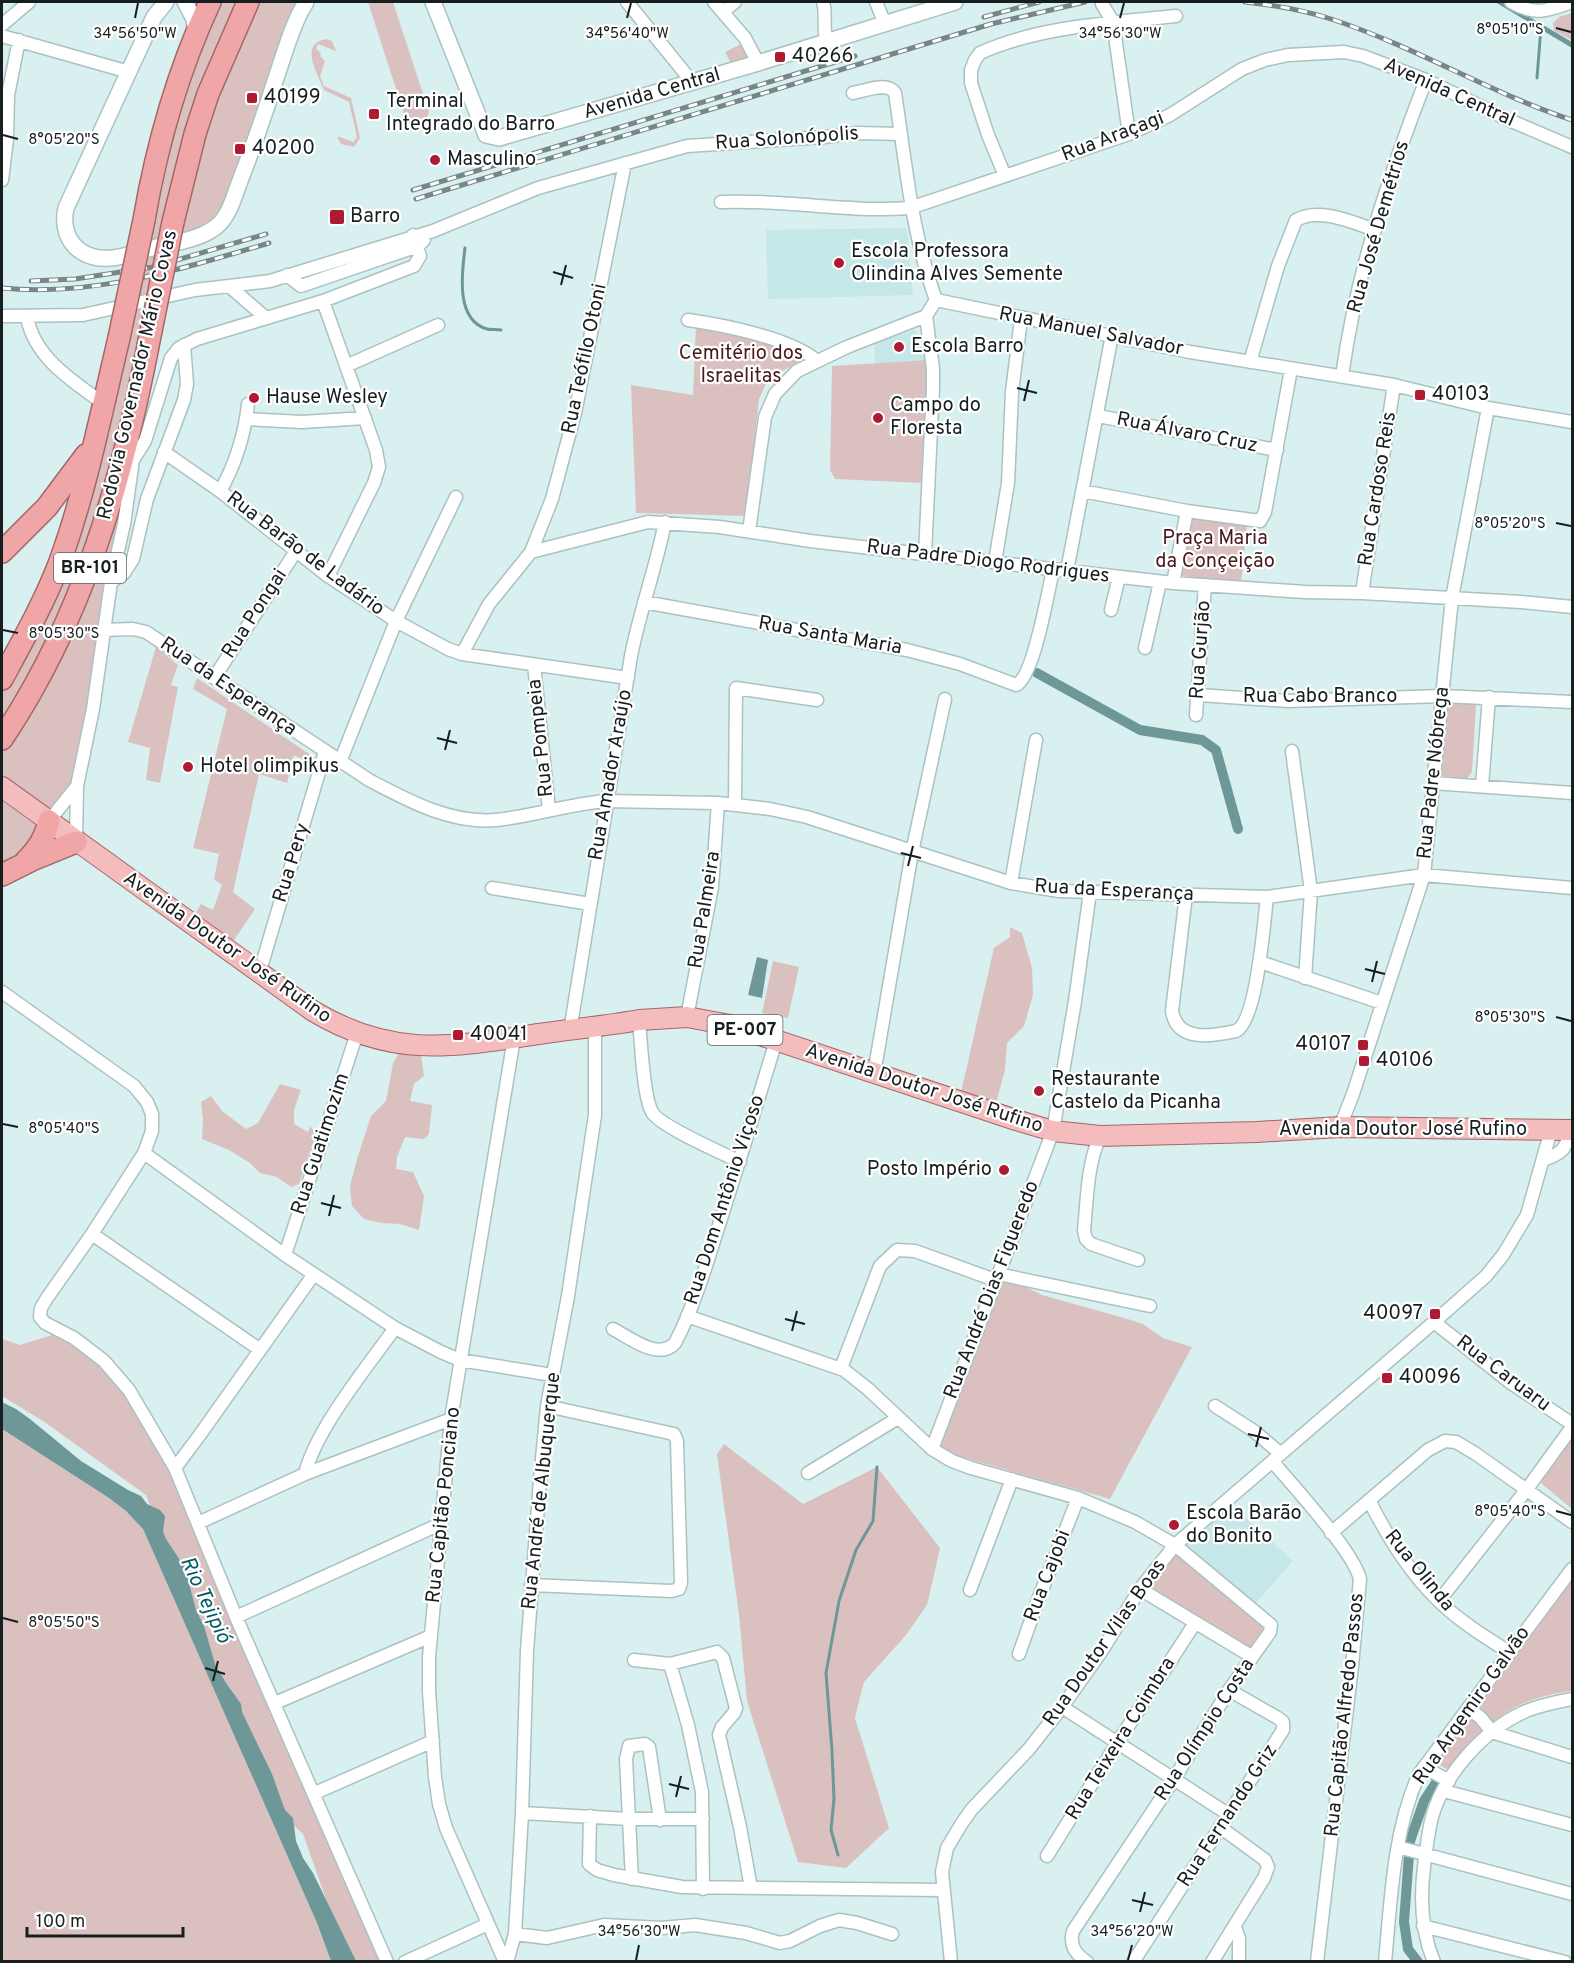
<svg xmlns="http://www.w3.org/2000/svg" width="1574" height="1963" viewBox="0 0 1574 1963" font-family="Overpass,sans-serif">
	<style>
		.built { fill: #c6e7e8 }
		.green { fill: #dac1c0 }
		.water { fill: #6e9798 }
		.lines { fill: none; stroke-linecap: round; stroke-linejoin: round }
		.stream { stroke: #6e9798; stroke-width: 3 }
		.canal { stroke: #6e9798; stroke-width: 10 }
		.minor-casing { stroke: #abc1c2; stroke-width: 15 }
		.tertiary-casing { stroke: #abc1c2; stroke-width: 18 }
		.primary-casing { stroke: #a26768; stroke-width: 22 }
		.trunk-casing { stroke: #a26768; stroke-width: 24 }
		.minor { stroke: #fff; stroke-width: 12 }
		.tertiary { stroke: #fff; stroke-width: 15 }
		.primary { stroke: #f4bcbc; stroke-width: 20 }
		.trunk { stroke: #f0a6a6; stroke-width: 21 }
		.rail-casing { stroke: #778687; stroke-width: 5 }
		.rail { stroke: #fff; stroke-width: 3; stroke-dasharray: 9; stroke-linecap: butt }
		.trunk-bridge-casing { stroke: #a26768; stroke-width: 24; stroke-linecap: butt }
		.trunk-bridge { stroke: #f0a6a6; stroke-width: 21 }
		.ticks { fill: none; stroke: #161e1f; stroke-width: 2 }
		.poi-dot { fill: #ae1a31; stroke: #fff; stroke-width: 2 }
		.labels { text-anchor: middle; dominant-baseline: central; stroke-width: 4.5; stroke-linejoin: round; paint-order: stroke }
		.shield { fill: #fff; stroke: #5c6262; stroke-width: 1.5 }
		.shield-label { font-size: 18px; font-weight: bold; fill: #161e1f }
		.poi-label { font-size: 20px; fill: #161e1f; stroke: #fff; text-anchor: start }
		.street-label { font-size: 20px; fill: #161e1f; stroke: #fff }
		.park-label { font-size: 20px; fill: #48181a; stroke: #fff }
		.water-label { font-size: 21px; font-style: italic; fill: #005d61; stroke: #fff }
		.ticks-label { font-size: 15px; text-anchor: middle; fill: #161e1f; stroke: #fff; stroke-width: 4.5; stroke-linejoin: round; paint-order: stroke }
	</style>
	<rect width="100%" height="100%" fill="#d9f0f1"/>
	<path class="built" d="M907 228 913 295 768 299 766 230Z
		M914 330 923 340 925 361 875 364 874 343Z
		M1231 1503 1293 1561 1253 1606 1184 1545Z"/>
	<path class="green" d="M219 2H243L144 332 92 548 2 739V687L78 541 94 487 112 420 180 107Z
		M253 2H300L254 136 218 219 180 241 183 186Z
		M368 2H393L429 112 426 120C417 124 412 124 405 117Z
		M1572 13V40L1554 31 1553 23 1559 17Z
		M326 39 332 41 336 51 318 44 316 49 321 53 320 56 325 61 320 76 324 86 351 98 360 138 354 147 341 144 337 137H340L353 142 357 137 349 102 324 90C318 74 298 44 326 39Z
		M743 43 751 58 731 64 725 52Z
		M696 324 772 341 809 358 769 377 759 399 746 516 636 513 631 385 693 395Z
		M929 360 921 483 835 479 830 470 832 366Z
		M136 413 84 758 68 798 47 813 2 779V751L29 711Z
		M1191 517 1247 526 1241 582 1184 577 1181 574Z
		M156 647 178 665 171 685 178 687 160 783 146 780 150 748 128 742Z
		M197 678 318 760 314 765 294 755 287 783 259 774 233 892 255 909 230 946 194 916 201 904 213 910 222 885 214 879 219 854 193 848 227 709 193 689Z
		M1442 700 1471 701 1476 706 1472 772 1466 780 1439 777Z
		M2 790 38 817 39 842 2 869Z
		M1010 927 1022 933 1032 968 1033 995 1024 1026 1007 1043 1005 1070 996 1103 961 1092 994 948 1010 937Z
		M773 961 799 967 788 1018 762 1013Z
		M400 1051 421 1054 424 1076 414 1084 410 1101 432 1105 429 1134 424 1139 405 1137 397 1157 396 1169 413 1172 424 1196 419 1230 400 1224 381 1223 364 1219 352 1206 350 1186 357 1159 371 1116 386 1101 393 1063Z
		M280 1084 301 1090 294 1110V1124L308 1132 310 1126 316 1134 299 1184 291 1187 277 1177 260 1173 250 1163 229 1150 202 1139 203 1120 201 1102 211 1096 222 1111 246 1129 258 1123Z
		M999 1281 1024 1286 1042 1295 1131 1320 1143 1324 1163 1338 1192 1347 1110 1499 958 1456 941 1446Z
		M55 1334 83 1347 142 1411 257 1651 380 1961H348L303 1834 282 1815 205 1647 146 1495 43 1421 2 1396V1339L20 1345Z
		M2 1429 109 1498 126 1511 143 1529 317 1923 331 1961H2Z
		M1572 1436V1509L1542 1484 1540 1477Z
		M724 1444 803 1504 877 1467 940 1548 927 1605 906 1635 864 1682 855 1718 889 1828 846 1868 798 1862 747 1701 739 1615 717 1454Z
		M1174 1552 1269 1626 1250 1651 1153 1588 1151 1580Z
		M1572 1564V1691C1547 1694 1513 1703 1495 1722 1481 1738 1470 1759 1458 1776L1427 1757Z"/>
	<path class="water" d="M1495 2H1504L1572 42V48Z
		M757 957 768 960 762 998 748 995Z
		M2 1402 16 1409 30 1419 81 1461 128 1490 141 1496 147 1504 160 1510 165 1516 163 1532 166 1539 185 1568 196 1610 204 1626 215 1664 226 1683 241 1704 242 1712 272 1774 285 1810 293 1818 296 1841 303 1858 313 1873 356 1961H331L317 1923 143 1529 126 1511 109 1498 2 1429Z"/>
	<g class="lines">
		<path class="stream" d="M1537 78 1541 27
			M465 248C462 272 455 320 487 329 491 330 497 329 501 330
			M838 1855 831 1830 834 1799 832 1751 826 1673 839 1601 856 1550 873 1521 877 1467"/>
		<path class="canal" d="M1037 673 1140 730 1202 740 1216 750 1238 829
			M1418 1962 1408 1949 1404 1922 1410 1841 1424 1801 1439 1778"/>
		<defs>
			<path id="minor" d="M627 2 693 83
				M714 2 745 38 758 63
				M823 2C827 14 822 27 827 43
				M876 2 885 24
				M1511 2C1535 16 1547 11 1572 2
				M1102 4 1113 22 1129 134
				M723 12 735 2
				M2 25 29 2
				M2 36 129 72
				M853 93C865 91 888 81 895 93 906 165 911 231 936 300
				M1005 176 988 135 971 83V70L975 60 980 53C1040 26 1111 23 1176 16
				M2 180 7 139 8 95 19 40
				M721 202C784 199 847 213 910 208L1129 134 1170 115 1242 69 1265 60 1288 55 1344 52 1363 56 1426 80 1509 120 1572 147
				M287 275 301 286 418 246 424 240
				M229 286 266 318
				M936 300 1190 352 1394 385 1488 408 1572 422
				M323 301 376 450 379 467 374 483 328 576
				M2 316 83 315 195 290 270 281 433 231 538 188 687 146 824 137 857 133 901 134
				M27 317C34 357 72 381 103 403
				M688 320C723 325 790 338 817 361
				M1250 362 1278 266 1296 220C1319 207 1352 222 1375 230
				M346 366 438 325
				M1342 376C1356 274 1389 175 1426 80
				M1098 416 1277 450
				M246 419 302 422 365 418
				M164 452 220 491 328 576 396 621 448 649 462 654 628 678
				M220 491C235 466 245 433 248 404
				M1082 491 1187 511 1260 521 1265 512 1291 369
				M749 531 765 417 775 394 797 371 847 347 926 316 936 300
				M531 552 552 499 575 413 625 163
				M925 554 933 388V369L926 316
				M995 562 1008 483 1012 392 1021 319
				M1067 571 1112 335
				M111 582 124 573 133 559 147 499 184 400 187 384 184 345
				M1173 583 1187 511
				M1362 593 1394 385
				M644 602 907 650 960 664 1016 685C1034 677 1048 591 1053 570
				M1111 610 1119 577
				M104 630 133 629 146 632 369 780C409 801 451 824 496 820 533 816 569 804 606 801L718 803 770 809 807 817 1011 883 1059 891 1267 897 1424 875 1572 888
				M1145 648 1160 582
				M462 654 489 604 531 552 648 522 720 527 810 541 1173 583 1305 592 1362 593 1521 602 1572 607
				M534 665 549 810
				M214 678 296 551
				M1199 695 1288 701 1442 696 1572 702
				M1196 715 1205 585
				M1292 751 1311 891 1305 978
				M340 762 396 621 456 497
				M1433 783 1572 793
				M1482 786 1489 697
				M735 803 736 688 817 700
				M49 821 77 786
				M76 842 77 786 93 709 111 582 124 524 133 460 145 441 171 358 179 348 197 339 323 301 414 266 420 256 413 235
				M1011 883 1036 740
				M492 888 590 904
				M1186 895 1172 1011C1177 1043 1213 1036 1236 1031 1257 1021 1264 922 1267 897
				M1260 962 1382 1003
				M259 974 325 752
				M2 992 134 1086 147 1102 152 1114V1131L144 1153 92 1234 47 1298 41 1308 40 1317 45 1323 74 1338 104 1361 129 1390 175 1468 236 1617 387 1962
				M687 1017 712 887 718 803
				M639 1020C641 1041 643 1096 652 1112 659 1126 723 1153 740 1162
				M570 1031 631 656C640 610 656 568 665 522
				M874 1074 912 852 945 699
				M1340 1127 1353 1094 1424 875 1452 598 1488 408
				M1100 1136C1087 1165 1087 1200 1084 1231L1086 1239 1091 1244 1138 1260
				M144 1153 285 1255 395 1328 441 1352 460 1360 552 1375
				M1543 1160C1563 1153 1565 1150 1571 1130
				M92 1234 259 1349
				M285 1255 357 1033
				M998 1274 1150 1306
				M687 1316 844 1370 868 1389 932 1449 952 1461 971 1468 1078 1498 1135 1522 1175 1545 1271 1625 1270 1632 1229 1690 1174 1779 1073 1931C1069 1945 1075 1954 1087 1962
				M1434 1322 1511 1383 1572 1424
				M613 1329C630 1338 659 1361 675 1343 695 1305 707 1262 720 1222 739 1162 758 1101 776 1041
				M841 1368 880 1266 897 1250 915 1251 995 1280
				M1215 1406 1254 1431 1281 1454
				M932 1449 1053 1131 1075 1001 1090 892
				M1273 1462C1294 1487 1353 1551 1360 1579L1352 1666 1317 1962
				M175 1468 199 1436 314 1274
				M808 1473 898 1418
				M305 1474C316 1429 367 1367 395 1328
				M1369 1500C1387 1536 1412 1576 1441 1603 1461 1622 1485 1637 1509 1652
				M198 1523 305 1474 451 1419
				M1331 1533 1428 1450 1445 1441 1456 1442 1476 1454 1572 1522
				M531 1585 671 1591 679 1589 681 1583 677 1441 674 1434 547 1406
				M1140 1589 1251 1656
				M970 1590 1012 1479
				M1439 1601 1527 1489 1572 1427
				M236 1617 440 1524
				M1019 1654 1038 1600 1078 1498
				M634 1660 670 1664 717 1652 723 1658 736 1708 734 1713 722 1727 719 1735 740 1827 751 1888
				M670 1664 688 1725 702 1792 703 1889
				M275 1703 431 1636
				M1062 1707 1228 1814
				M1468 1708 1481 1718 1492 1732 1572 1757
				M1424 1767 1449 1781
				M1444 1791 1572 1825
				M315 1793 433 1741
				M522 1813 629 1819H703
				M590 1816 589 1864 597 1870 614 1875 682 1887 942 1890
				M1398 1847 1572 1894
				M1047 1856 1118 1742 1195 1623
				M632 1879 626 1759 629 1746 645 1744 649 1747 660 1820
				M1423 1926 1565 1962
				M1235 1927 1239 1938V1962
				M515 1934 547 1938 604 1925 662 1928 695 1925 746 1933 780 1943 790 1941 820 1926 839 1920 857 1923 892 1934
				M405 1962 488 1924
				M505 1962 446 1828 439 1804 435 1777 429 1691V1657L451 1419 514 1038
				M507 1962 515 1934 522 1813 527 1651 540 1480 547 1406 568 1296 595 1115V1028
				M951 1962 942 1872 947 1848 962 1823 972 1809 1029 1749 1062 1707 1101 1652 1140 1589 1175 1545 1434 1322 1486 1276 1503 1255 1527 1215 1551 1130
				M1133 1962 1283 1730V1722L1278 1718 1229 1690
				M1212 1962 1264 1878 1268 1867 1265 1860 1220 1827
				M1385 1962C1391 1899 1393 1832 1419 1774L1572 1569
				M1434 1962C1421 1931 1420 1899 1424 1867 1426 1850 1428 1833 1432 1817 1444 1774 1484 1730 1524 1712 1539 1705 1556 1702 1572 1699"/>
			<path id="tertiary" d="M166 2 154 17 66 208C62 225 67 243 82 252 103 265 127 255 148 249 170 243 199 241 217 226 230 215 234 196 240 181 253 147 265 113 276 78 285 52 292 25 306 2
				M185 2 194 19 196 33
				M433 2 486 135 499 138 758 63 955 2"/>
			<path id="primary" d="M2 787 313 1011C393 1059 452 1047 539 1034 572 1029 606 1026 639 1020L687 1017 730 1025 1016 1120 1053 1131 1100 1136 1257 1132 1340 1127 1572 1130"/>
			<path id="trunk" d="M144 220C157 144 178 71 210 2
				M173 222 195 134 208 94 248 2
				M2 552 47 507 86 455
				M2 679C22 642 44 603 59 564 86 491 101 413 119 338
				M2 739C82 620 121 485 148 346
				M26 861C38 849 45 838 49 821
				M2 875 32 860 76 842"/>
		</defs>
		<use href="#minor" class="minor-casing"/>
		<use href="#tertiary" class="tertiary-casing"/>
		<use href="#primary" class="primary-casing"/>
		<use href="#trunk" class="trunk-casing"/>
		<use href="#minor" class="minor"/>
		<use href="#tertiary" class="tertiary"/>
		<use href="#primary" class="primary"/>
		<use href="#trunk" class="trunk"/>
		<defs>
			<path id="rail" d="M1245 2C1273 5 1304 10 1331 19 1414 46 1490 93 1572 120
				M984 17 1039 2
				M413 190 855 56
				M416 199 991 24 1085 2
				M31 281 75 279 153 267 266 234
				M2 288C93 297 182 269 269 243"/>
		</defs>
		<use href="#rail" class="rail-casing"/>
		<use href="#rail" class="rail"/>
		<defs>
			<path id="trunk-bridge" d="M119 338 144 220
				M148 346 173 222"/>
		</defs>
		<use href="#trunk-bridge" class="trunk-bridge-casing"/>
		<use href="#trunk-bridge" class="trunk-bridge"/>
	</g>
	<path class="ticks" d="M135 18 138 3M627 18 631 3M1120 18 1124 3M1556 28 1571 32M3 135 18 139M553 272 573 278M561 285 566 265M1017 388 1037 393M1024 401 1029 380M1556 523 1571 526M3 630 18 633M437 738 457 743M445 750 450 730M901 853 921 858M908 866 913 846M1365 969 1385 974M1372 982 1377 961M1556 1017 1571 1021M3 1124 18 1127M321 1203 341 1208M329 1216 334 1195M785 1319 805 1324M792 1331 797 1311M1248 1434 1269 1439M1256 1447 1261 1427M1556 1511 1571 1515M3 1618 18 1622M205 1668 225 1674M213 1681 218 1661M669 1784 689 1789M676 1797 681 1776M1132 1900 1153 1905M1140 1912 1145 1892M636 1960 639 1945M1128 1960 1132 1945"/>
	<g class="poi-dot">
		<rect x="774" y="51" width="12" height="12" rx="3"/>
		<rect x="246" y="92" width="12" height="12" rx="3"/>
		<rect x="368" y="108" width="12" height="12" rx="3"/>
		<rect x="234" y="143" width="12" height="12" rx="3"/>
		<circle cx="435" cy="160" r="6"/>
		<rect x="329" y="209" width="16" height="16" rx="3"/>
		<circle cx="839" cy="263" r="6"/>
		<circle cx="899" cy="347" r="6"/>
		<rect x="1414" y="389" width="12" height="12" rx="3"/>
		<circle cx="254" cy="398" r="6"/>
		<circle cx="878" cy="418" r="6"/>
		<circle cx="188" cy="767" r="6"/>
		<rect x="452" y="1029" width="12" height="12" rx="3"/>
		<rect x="1357" y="1039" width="12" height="12" rx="3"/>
		<rect x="1358" y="1055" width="12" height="12" rx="3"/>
		<circle cx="1039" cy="1091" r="6"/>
		<circle cx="1004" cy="1170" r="6"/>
		<rect x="1429" y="1308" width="12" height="12" rx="3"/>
		<rect x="1381" y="1372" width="12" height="12" rx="3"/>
		<circle cx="1174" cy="1525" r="6"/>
	</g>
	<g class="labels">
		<g class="shield">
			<rect x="54" y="553" width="72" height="30" rx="4.5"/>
			<rect x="707.5" y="1015" width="75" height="30" rx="4.5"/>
		</g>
		<g class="shield-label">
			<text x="90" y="568">BR-101</text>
			<text x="745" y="1030">PE-007</text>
		</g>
		<g class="poi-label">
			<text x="792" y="57">40266</text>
			<text x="264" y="98">40199</text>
			<text x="386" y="102">Terminal<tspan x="386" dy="23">Integrado do Barro</tspan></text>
			<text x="252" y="149">40200</text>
			<text x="447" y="160">Masculino</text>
			<text x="350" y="217">Barro</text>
			<text x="851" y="252">Escola Professora<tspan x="851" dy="23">Olindina Alves Semente</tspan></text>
			<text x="911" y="347">Escola Barro</text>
			<text x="1432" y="395">40103</text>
			<text x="266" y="398">Hause Wesley</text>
			<text x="890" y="406">Campo do<tspan x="890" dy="23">Floresta</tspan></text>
			<text x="200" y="767">Hotel olimpikus</text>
			<text x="470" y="1035">40041</text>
			<text x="1351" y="1045" text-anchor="end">40107</text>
			<text x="1376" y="1061">40106</text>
			<text x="1051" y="1080">Restaurante<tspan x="1051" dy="23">Castelo da Picanha</tspan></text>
			<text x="992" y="1170" text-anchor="end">Posto Império</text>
			<text x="1423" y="1314" text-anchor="end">40097</text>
			<text x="1399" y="1378">40096</text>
			<text x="1186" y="1514">Escola Barão<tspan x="1186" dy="23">do Bonito</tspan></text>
		</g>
		<g class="street-label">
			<text transform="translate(1449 93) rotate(24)">Avenida Central</text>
			<text transform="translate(652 94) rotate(-16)">Avenida Central</text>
			<text transform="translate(1113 137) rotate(-21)">Rua Araçagi</text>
			<text transform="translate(787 139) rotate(-4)">Rua Solonópolis</text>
			<text transform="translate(1379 227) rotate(-74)">Rua José Demétrios</text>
			<text transform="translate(1091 332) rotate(11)">Rua Manuel Salvador</text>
			<text transform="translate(585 359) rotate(-78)">Rua Teófilo Otoni</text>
			<text transform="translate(138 375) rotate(-77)">Rodovia Governador Mário Covas</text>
			<text transform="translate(1187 433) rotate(11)">Rua Álvaro Cruz</text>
			<text transform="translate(1378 489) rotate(-81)">Rua Cardoso Reis</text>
			<text transform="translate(305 554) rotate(37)">Rua Barão de Ladário</text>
			<text transform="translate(988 562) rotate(7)">Rua Padre Diogo Rodrigues</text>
			<text transform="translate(255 614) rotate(-57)">Rua Pongai</text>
			<text transform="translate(830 636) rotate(10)">Rua Santa Maria</text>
			<text transform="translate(1201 650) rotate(-86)">Rua Gurjão</text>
			<text transform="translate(228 687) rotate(34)">Rua da Esperança</text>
			<text x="1320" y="697">Rua Cabo Branco</text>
			<text transform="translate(541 738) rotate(-96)">Rua Pompeia</text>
			<text transform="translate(1434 773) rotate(-84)">Rua Padre Nóbrega</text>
			<text transform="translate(611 775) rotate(-80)">Rua Amador Araújo</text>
			<text transform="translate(292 863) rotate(-73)">Rua Pery</text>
			<text transform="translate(1114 891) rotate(3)">Rua da Esperança</text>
			<text transform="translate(705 910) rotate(-81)">Rua Palmeira</text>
			<text transform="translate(227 948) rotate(35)">Avenida Doutor José Rufino</text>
			<text transform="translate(924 1089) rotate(18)">Avenida Doutor José Rufino</text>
			<text x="1403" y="1130">Avenida Doutor José Rufino</text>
			<text transform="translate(321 1144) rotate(-72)">Rua Guatimozim</text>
			<text transform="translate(725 1200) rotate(-72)">Rua Dom Antônio Viçoso</text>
			<text transform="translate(992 1290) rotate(-69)">Rua André Dias Figueredo</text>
			<text transform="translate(1503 1374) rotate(37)">Rua Caruaru</text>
			<text transform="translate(542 1491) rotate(-84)">Rua André de Albuquerque</text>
			<text transform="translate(444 1505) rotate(-84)">Rua Capitão Ponciano</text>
			<text transform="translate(1419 1571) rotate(51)">Rua Olinda</text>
			<text transform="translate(1048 1576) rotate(-69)">Rua Cajobi</text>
			<text transform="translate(1105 1643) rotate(-55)">Rua Doutor Vilas Boas</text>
			<text transform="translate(1472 1706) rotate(-55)">Rua Argemiro Galvão</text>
			<text transform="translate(1345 1715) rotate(-84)">Rua Capitão Alfredo Passos</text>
			<text transform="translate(1205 1730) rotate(-57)">Rua Olímpio Costa</text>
			<text transform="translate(1121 1739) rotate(-58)">Rua Teixeira Coimbra</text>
			<text transform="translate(1228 1816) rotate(-57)">Rua Fernando Griz</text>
		</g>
		<g class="park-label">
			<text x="741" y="354">Cemitério dos<tspan x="741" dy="23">Israelitas</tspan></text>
			<text x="1215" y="539">Praça Maria<tspan x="1215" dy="23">da Conçeição</tspan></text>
		</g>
		<g class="water-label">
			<text transform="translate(205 1600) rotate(65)">Rio Tejipió</text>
		</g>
	</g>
	<g class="ticks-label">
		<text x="1510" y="34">8°05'10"S</text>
		<text x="135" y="38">34°56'50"W</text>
		<text x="627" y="38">34°56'40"W</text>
		<text x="1120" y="38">34°56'30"W</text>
		<text x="64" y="144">8°05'20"S</text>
		<text x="1510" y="528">8°05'20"S</text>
		<text x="64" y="638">8°05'30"S</text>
		<text x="1510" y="1022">8°05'30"S</text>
		<text x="64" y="1133">8°05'40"S</text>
		<text x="1510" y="1516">8°05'40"S</text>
		<text x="64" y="1627">8°05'50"S</text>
		<text x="639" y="1936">34°56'30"W</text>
		<text x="1132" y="1936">34°56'20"W</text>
	</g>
	<rect width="1574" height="1963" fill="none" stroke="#161e1f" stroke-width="6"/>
	<path d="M27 1927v9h156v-9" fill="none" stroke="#161e1f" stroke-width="3"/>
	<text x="36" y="1927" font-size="18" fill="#161e1f" stroke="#ffffff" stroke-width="4.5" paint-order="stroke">100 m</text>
</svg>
